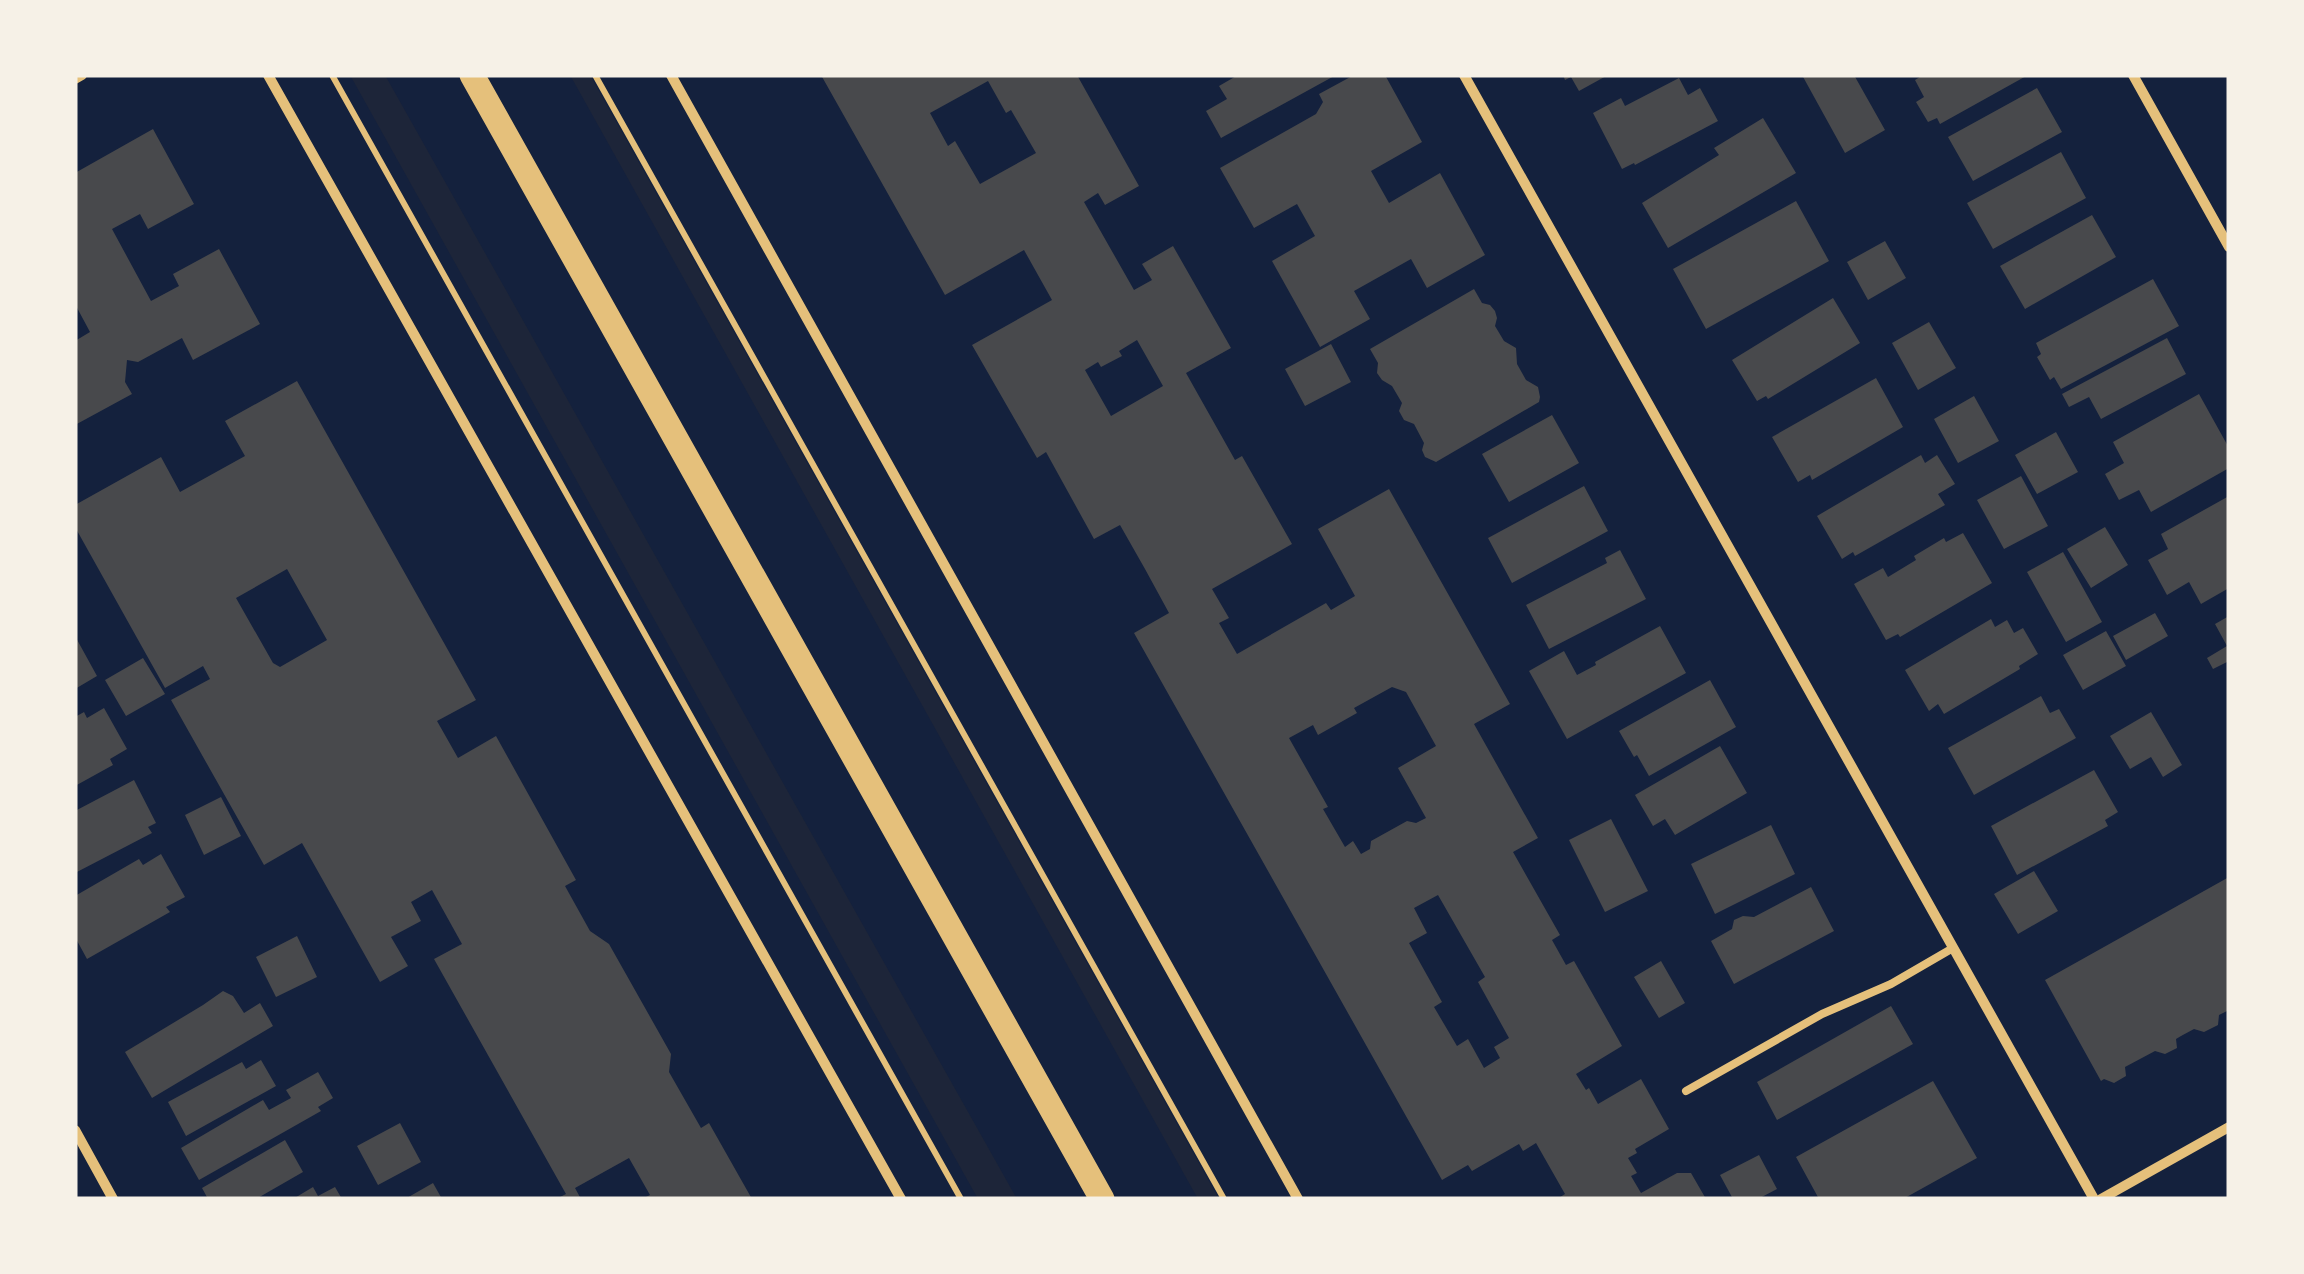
<svg xmlns="http://www.w3.org/2000/svg" width="2304" height="1274" viewBox="0 0 2304 1274" font-family="Inter,sans-serif">
	<style>
		.green { fill: #1d2539 }
		.building { fill: #48494c; fill-rule: evenodd }
		.lines { fill: none; stroke-linecap: round; stroke-linejoin: round }
		.path { stroke: #e5c07b; stroke-width: 6 }
		.service { stroke: #e5c07b; stroke-width: 8 }
		.minor { stroke: #e5c07b; stroke-width: 10 }
		.primary { stroke: #e5c07b; stroke-width: 25 }
	</style>
	<rect width="100%" height="100%" fill="#14213d"/>
	<path class="green" d="M350 75H385L1017 1199H978Z
		M570 75H590L1219 1199H1198Z"/>
	<path class="building" d="M821 75H1077L1139 186 1105 205 1098 193 1084 202 1134 290 1152 280 1142 264 1173 246 1231 348 1186 373 1235 460 1242 456 1292 544 1212 589 1229 618 1219 623 1237 654 1326 603 1331 610 1355 596 1318 529 1389 489 1510 704 1474 724 1538 838 1513 852 1560 935 1552 940 1566 965 1574 961 1622 1046 1576 1074 1586 1090 1589 1088 1598 1104 1641 1079 1669 1129 1635 1149 1637 1153 1628 1158 1637 1173 1631 1176 1641 1193 1677 1173H1691L1706 1199H1557L1565 1194 1536 1143 1523 1151 1519 1144 1472 1171 1468 1165 1442 1180 1134 633 1169 613 1145 569 1120 525 1094 539 1046 452 1037 458 972 345 1052 300 1024 250 945 295ZM988 81 1006 113 1011 110 1036 153 980 184 955 141 948 146 930 113ZM1137 340 1163 386 1111 416 1085 370 1098 362 1101 367 1122 356 1119 351ZM1392 687 1406 692 1436 746 1398 768 1426 818 1416 823 1407 821 1371 841 1370 849 1361 854 1353 841 1345 847 1323 809 1328 807 1289 738 1313 725 1318 735 1357 713 1354 708ZM1438 895 1485 977 1478 982 1509 1038 1494 1047 1500 1058 1484 1068 1468 1039 1457 1046 1434 1007 1442 1002 1409 943 1427 933 1414 908Z
		M1238 75H1336L1221 138 1206 111 1227 99 1219 86Z
		M1354 75H1385L1422 142 1371 171 1389 203 1440 173 1485 255 1427 288 1411 259 1354 291 1370 319 1320 347 1272 261 1315 236 1297 204 1254 228 1220 168 1316 114 1323 102 1319 94Z
		M1563 75H1608L1579 91 1571 77 1565 80Z
		M1802 75H1854L1885 130 1845 153Z
		M1923 75H2028L1940 124 1937 118 1928 122 1916 102 1924 97 1915 80Z
		M1679 78 1688 95 1700 88 1718 121 1635 165 1634 163 1622 169 1593 113 1621 98 1625 106Z
		M2037 88 2062 132 1973 181 1948 137Z
		M1763 118 1796 173 1668 248 1642 203 1719 155 1714 148Z
		M153 129 194 204 148 229 140 214 112 229 151 301 179 286 173 274 219 249 260 324 193 360 182 338 138 362 127 360 125 382 132 394 75 425V341L90 332 75 304V173Z
		M2061 152 2086 198 1993 249 1967 203Z
		M1796 201 1829 261 1706 329 1673 269Z
		M2092 215 2116 257 2025 309 2000 266Z
		M1885 241 1906 278 1868 300 1847 262Z
		M2153 279 2179 326 2061 389 2054 377 2050 380 2037 357 2041 354 2036 343Z
		M1474 289 1482 303 1490 305 1495 311 1497 318 1495 326 1504 341 1516 348 1517 364 1526 380 1538 387 1540 397 1539 402 1436 462 1425 457 1422 450 1424 443 1414 424 1404 420 1399 411 1402 403 1392 386 1382 380 1377 373 1378 363 1370 349Z
		M1833 298 1860 343 1768 399 1766 396 1757 401 1732 360Z
		M1929 322 1956 368 1918 390 1892 343Z
		M2167 338 2186 374 2101 419 2089 397 2069 407 2062 394Z
		M1331 344 1351 382 1305 406 1285 369Z
		M1876 378 1903 427 1812 480 1810 475 1798 482 1772 437Z
		M297 381 476 700 437 721 458 758 496 736 576 880 565 886 590 931 609 944 671 1054 669 1072 701 1128 709 1123 752 1199H642L650 1195 629 1158 575 1188 581 1199H556L566 1194 434 959 462 944 432 890 411 902 421 921 391 937 408 966 380 982 302 843 264 865 171 700 210 679 203 666 165 688 75 527V505L161 457 180 492 245 456 225 421ZM287 569 327 640 280 667 273 663 236 598Z
		M2199 394 2229 448V468L2151 512 2139 490 2119 500 2105 474 2124 463 2113 442Z
		M1974 396 1999 441 1958 463 1934 419Z
		M1552 415 1579 463 1509 502 1482 454Z
		M2056 432 2078 472 2037 494 2015 455Z
		M1921 455 1925 463 1937 455 1955 484 1938 494 1945 505 1855 556 1853 552 1842 559 1817 516Z
		M2021 476 2048 526 2004 549 1977 500Z
		M1584 486 1608 531 1512 583 1488 538Z
		M2229 496V588L2201 604 2189 582 2167 595 2148 560 2168 549 2161 534Z
		M2105 527 2128 565 2091 588 2067 549Z
		M1963 533 1992 583 1900 637 1898 634 1886 640 1854 584 1883 568 1888 577 1916 560 1914 556 1944 538 1946 542Z
		M1620 550 1646 599 1549 649 1526 605 1607 563 1605 558Z
		M2063 552 2102 622 2066 642 2027 572Z
		M2155 613 2168 636 2126 660 2113 636Z
		M2229 616V661L2213 669 2207 658 2227 646 2215 624Z
		M1991 619 1995 627 2007 620 2014 633 2023 628 2038 654 2019 666 2020 669 1944 714 1938 704 1929 711 1905 670Z
		M1660 626 1686 673 1567 739 1529 671 1564 651 1577 675 1596 665 1595 662Z
		M2106 631 2126 666 2083 690 2063 655Z
		M75 636 97 676 75 689Z
		M143 658 165 694 126 716 105 680Z
		M1710 680 1736 727 1649 776 1637 755 1634 757 1619 731Z
		M2041 696 2050 713 2059 709 2076 738 1974 795 1948 748Z
		M104 708 127 749 110 759 113 765 75 786V717L84 712 87 718Z
		M2151 712 2182 765 2163 777 2151 757 2130 769 2110 736Z
		M1720 746 1747 793 1675 835 1665 819 1653 826 1635 795Z
		M2094 770 2118 812 2105 820 2108 826 2017 875 1991 826Z
		M134 780 156 823 148 827 152 833 75 873V811Z
		M221 797 241 836 204 855 185 815Z
		M1611 819 1648 891 1605 912 1569 840Z
		M1771 825 1795 874 1715 914 1691 864Z
		M161 854 185 897 166 907 170 912 87 959 75 937V896L139 859 143 865Z
		M2034 871 2058 911 2018 934 1994 894Z
		M2229 877V1010L2219 1015 2218 1025 2204 1032 2194 1029 2181 1036 2176 1039 2177 1048 2165 1054 2155 1051 2125 1067 2126 1076 2114 1083 2104 1079 2101 1081 2045 980Z
		M1811 887 1834 931 1734 984 1711 941 1732 929 1734 920 1743 916 1754 917Z
		M297 936 317 977 276 997 256 957Z
		M1661 961 1685 1003 1659 1018 1634 977Z
		M223 991 233 996 244 1013 260 1003 273 1026 152 1098 125 1052 203 1005Z
		M1891 1006 1913 1044 1777 1120 1757 1082Z
		M261 1060 276 1086 186 1136 168 1102 242 1062 246 1069Z
		M318 1072 333 1098 318 1107 321 1111 199 1180 181 1148 263 1100 269 1110 291 1098 286 1090Z
		M1933 1081 1977 1158 1903 1199H1819L1796 1157Z
		M400 1123 421 1162 378 1185 357 1146Z
		M285 1140 303 1172 256 1199H208L202 1188Z
		M1759 1155 1777 1189 1758 1199H1733L1720 1175Z
		M433 1183 442 1199H405Z
		M313 1187 318 1196 335 1187 342 1199H293Z"/>
	<g class="lines">
		<path class="path" d="M332 75 961 1199
			M595 75 1224 1199"/>
		<path class="service" d="M1686 1091 1822 1014 1891 984 1953 948"/>
		<path class="minor" d="M268 75 901 1199
			M671 75 1298 1199
			M1464 75 2094 1199
			M2133 75 2229 247
			M75 79 82 75
			M75 1130 113 1199
			M2101 1199 2229 1127"/>
		<path class="primary" d="M472 75 1102 1199"/>
	</g>
	<rect width="2304" height="1274" fill="none" stroke="#f6f1e7" stroke-width="155"/>
</svg>
